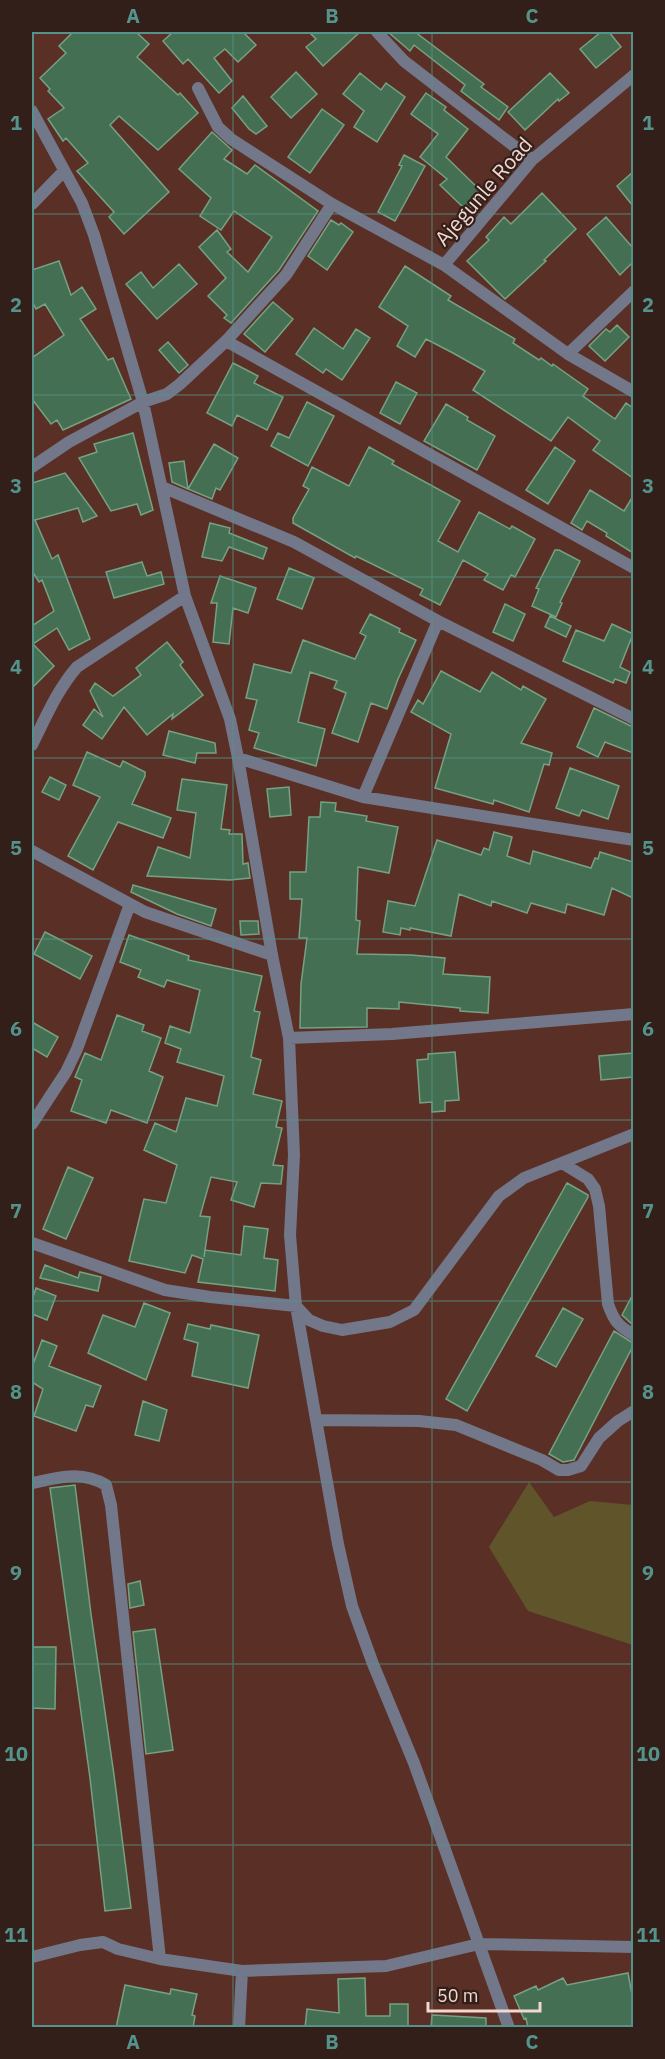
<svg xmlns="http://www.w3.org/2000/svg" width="665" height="2059" viewBox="0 0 665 2059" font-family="'IBM Plex Sans',sans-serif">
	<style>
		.green { fill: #60542a }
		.building { fill: #456f53; stroke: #76a183; stroke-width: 1.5 }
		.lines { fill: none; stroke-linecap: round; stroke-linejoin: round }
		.street { stroke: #72778a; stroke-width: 12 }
		.grid { fill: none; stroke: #53938b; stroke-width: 1.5; stroke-opacity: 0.55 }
		.labels { text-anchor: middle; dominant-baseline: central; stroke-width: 4.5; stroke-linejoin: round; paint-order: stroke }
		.street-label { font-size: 21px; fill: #f2d6cf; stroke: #321f1a }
		.neatline { fill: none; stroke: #53938b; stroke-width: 2 }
		.grid-label { font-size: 20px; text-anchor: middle; font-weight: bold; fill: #53938b }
	</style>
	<rect width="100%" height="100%" fill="#5a3026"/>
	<path class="green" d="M529 1482 554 1517 590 1501 633 1505V1645L528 1611 489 1547Z"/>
	<path class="building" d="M73 32H136L149 44 137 57 178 95 180 93 198 113 158 150 119 116 110 125 169 192 124 234 109 217 114 212 77 171 88 163 66 138 63 141 48 119 64 108 48 91 50 89 40 78 66 53 59 46Z
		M173 32H243L256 45 238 62 225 49 214 58 232 81 219 93 188 59 183 64 163 41Z
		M309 32H360L323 66 306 47 316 39Z
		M388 32H415L484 84 481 87 508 107 499 120 461 91 465 85 414 45 410 51Z
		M601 32H609L621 47 596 68 580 49Z
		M296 72 317 94 291 118 271 97Z
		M360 73 381 90 386 83 405 97 377 142 354 127 364 111 343 94Z
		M550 73 569 93 559 101 558 99 525 130 508 112Z
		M426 93 446 107 444 110 468 129 446 157 484 194 467 211 440 185 447 179 420 157 438 134 411 114Z
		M243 96 267 126 256 134 249 129 232 108Z
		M322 109 344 125 310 173 288 157Z
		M212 132 232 150 224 159 247 174 255 165 318 211 279 270 231 323 224 318 227 315 208 296 226 278 199 247 217 230 231 249 227 252 248 272 272 237 234 211 221 230 200 216 211 198 179 169Z
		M404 155 425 166 395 221 378 212 402 166 399 165Z
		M633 172V206L617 186Z
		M542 193 576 229 544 260 546 261 505 299 467 261 489 240 486 237 504 217 511 224Z
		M606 217 633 248V262L620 275 587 234Z
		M331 220 339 225 341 223 353 232 327 270 308 256Z
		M59 261 71 295 82 287 96 309 80 319 108 360 113 358 131 399 63 430 57 420 51 424 32 399V358L64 335 45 304 36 309 32 301V270Z
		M179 264 197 284 157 319 126 284 141 272 153 288Z
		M405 266 451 296 448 300 515 339 513 343 539 360 541 358 552 366 553 364 588 389 583 396 615 419 626 403 633 408V478L593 450 600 441 568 417 551 441 473 390 485 371 453 353 426 339 415 357 397 346 408 326 379 307Z
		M273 302 293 319 265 352 244 334Z
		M617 325 629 337 605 361 589 346 606 329 610 332Z
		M314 328 343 349 356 329 370 338 342 380 326 369 323 373 296 354Z
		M168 342 188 365 179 373 159 350Z
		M233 363 258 376 254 383 283 397 267 430 237 415 232 426 207 413Z
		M396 382 417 393 400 424 380 413Z
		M307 402 334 416 308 466 271 446 278 433 289 438Z
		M446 404 468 417 467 420 495 436 477 470 424 441Z
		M133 433 153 510 141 515 137 504 111 511 79 458 97 452 94 444Z
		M214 444 238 458 220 490 216 488 212 499 188 489Z
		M369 447 394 461 392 464 460 501 438 541 458 552 479 512 510 529 512 526 535 539 515 577 511 575 503 590 484 580 488 574 463 560 440 605 420 595 423 589 356 556 355 558 293 523V518L309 489 303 486 312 467 349 486Z
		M555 447 575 461 548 504 526 490Z
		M184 461 188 489 172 482 169 463Z
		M65 473 97 516 83 522 78 508 35 520 52 559 58 555 90 639 69 650 57 628 33 644 54 666 32 688V626L54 611 42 580 39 582 32 571V483Z
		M590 490 624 511 633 496V553L606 536 607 533 587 521 582 530 571 523Z
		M210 523 230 528 229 533 267 548 263 559 229 547 222 561 202 557Z
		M555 550H559L580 561 560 602 562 603 556 617 532 606 539 589 536 588Z
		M142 562 147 576 161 572 164 584 114 598 106 572Z
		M289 568 314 578 302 609 277 599Z
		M220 576 256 588 248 613 233 608 229 644 213 642 217 603H211Z
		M505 604 525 614 513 641 493 632Z
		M370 614 400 629 399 632 416 640 398 679 387 709 371 703 358 742 332 733 346 693 334 688 337 681 310 672 298 722 325 729 316 766 254 748 259 733 249 730 257 700 246 698 254 664 291 673 303 640 355 659 366 636 360 633Z
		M550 616 571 626 566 637 545 627Z
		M612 624 633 634 620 667 630 672 626 683 615 679 613 683 563 661 576 630 604 641Z
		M167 642 183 662 180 665 203 695 172 719 173 714 147 735 124 707 102 739 83 725 94 709 103 717 90 691 95 683 113 696 141 675 136 668Z
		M441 671 480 692 492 672 521 690 523 686 546 699 521 743 552 753 549 765 544 764 529 812 494 800 493 804 435 788 451 734 411 712 418 700 423 704Z
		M594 708 633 727V753L605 742 598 757 577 747Z
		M169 731 215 743 216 753H197L195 763 163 755Z
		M87 752 120 767 123 761 145 772V776L132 804 171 818 163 838 118 822 93 870 68 856 100 797 73 785Z
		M570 768 619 786 608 819 582 810 579 816 556 808Z
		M50 777 66 785 59 800 42 792Z
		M182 779 227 785 221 829 230 830 229 834H242L243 864 248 863 250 878 230 880 147 876 158 847 190 858 196 813 177 810Z
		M289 787 291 815 270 817 267 789Z
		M321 802 336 803 335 811 367 816 366 821 398 827 389 873 358 867 356 920 360 921 357 954 411 955 445 958 443 974 490 977 488 1013 460 1011V1008L399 1002V1009L367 1008V1027L300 1028 301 984 307 938H299L302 899H290V872H306L309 817H320Z
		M494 832 512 837 507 856 530 864 533 851 591 868 595 858 598 859 600 852 633 862V898L612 888 604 915 567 904 565 913 531 903 527 913 492 901 491 906 459 894 451 936 410 928V930L401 928 400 935 383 932 388 901 415 906 437 840 481 855 484 848 489 850Z
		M133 885 216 909 211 926 177 914 131 892Z
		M240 921H258L259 934 241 935Z
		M45 932 92 956 80 979 34 954Z
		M129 935 189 956 188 960 262 976 254 1011 260 1012 251 1057 261 1060 253 1094 282 1101 276 1127 282 1128 273 1165 283 1166 281 1184 261 1183 254 1207 231 1200 237 1182 211 1177 200 1216 210 1217 204 1257 205 1250 241 1255 244 1226 268 1229 264 1258 278 1260 275 1291 198 1282 203 1259 192 1255 185 1273 129 1261 144 1199 166 1203 177 1165 144 1150 155 1123 176 1132 186 1098 217 1106 224 1076 177 1062 181 1049 165 1043 170 1026 190 1033 200 990 167 980 164 987 138 977 141 970 120 962Z
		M117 1015 144 1025 142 1031 161 1038 149 1071 163 1077 147 1123 111 1110 106 1123 71 1111 82 1080 75 1077 85 1053 101 1060Z
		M32 1022 58 1037 47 1057 32 1048Z
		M455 1052 459 1100 445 1101V1111L432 1112V1102L420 1103 417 1060 428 1059V1054Z
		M633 1053V1077L601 1080 599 1056Z
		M68 1167 93 1178 66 1239 43 1229Z
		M567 1183 588 1195V1197L467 1411 446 1399Z
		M45 1265 78 1278 80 1272 101 1277 98 1291 40 1278Z
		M36 1288 56 1296 47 1320 32 1314V1300Z
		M633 1294V1325L622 1315Z
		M144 1303 170 1313 146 1380 88 1353 103 1315 135 1327Z
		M563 1308 583 1319 556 1367 536 1356Z
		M188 1324 210 1329 211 1325 259 1335 248 1388 192 1376 198 1343 184 1339Z
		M614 1331 633 1343V1346L574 1460 563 1462 549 1454Z
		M42 1340 57 1346 49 1366 101 1386 93 1407 86 1405 76 1431 34 1416 43 1389 32 1382V1367Z
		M143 1401 167 1410 159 1441 135 1435Z
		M75 1485 91 1614 114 1775 131 1908 105 1911 90 1778 50 1488Z
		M140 1581 144 1605 130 1608 128 1584Z
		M155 1629 173 1750 146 1754 133 1632Z
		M32 1647H56L55 1709 32 1708Z
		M628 1973 633 2000V2028H528L526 2018 524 2019 514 1996 536 1986 538 1990 563 1978 567 1985Z
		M365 1978 366 2016H390V2004H408V2028H305L307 2009 339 2013 338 1979Z
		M125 1985 170 1994 171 1989 197 1994 192 2015 195 2016 193 2028H116Z
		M432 2015 486 2018V2028H431Z"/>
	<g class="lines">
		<path class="street" d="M377 32 404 61 532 160
			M198 88 218 127 231 139 332 204 444 265 568 354 634 392
			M32 111 82 203 94 235 143 402 185 596 230 719 238 758 272 955 289 1038 294 1155 290 1235 296 1306 338 1544 352 1606 373 1664 414 1763 509 2028
			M32 204 64 171
			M444 265 532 160 634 75
			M226 341 634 568
			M568 354 634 291
			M32 467 69 442 143 402 167 394 180 384 226 341 286 275 332 204
			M162 487 294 542 438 621 634 719
			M32 745C45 719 57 690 77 667L185 596
			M238 758 363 797 634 840
			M363 797 438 621
			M32 851 145 912 272 955
			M289 1038 392 1034 634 1014
			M32 1124 66 1072 77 1049 130 904
			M562 1163 588 1179 595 1189 599 1206 608 1304C614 1321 618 1326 634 1335
			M32 1243 165 1290 210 1297 296 1306 309 1320 323 1326 342 1330 390 1322 414 1310 499 1196 524 1178 634 1134
			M316 1420 419 1421 456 1425 542 1460 559 1470H568L581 1466 599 1438 618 1421 634 1411
			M32 1483C59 1478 80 1470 106 1485L111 1505 160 1959
			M32 1957 80 1945 103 1942 118 1949 160 1959 242 1971 386 1966 479 1944 634 1947
			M239 2028 242 1971"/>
	</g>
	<path class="grid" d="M233 32V2028M432 32V2028M32 214H634M32 395H634M32 577H634M32 758H634M32 939H634M32 1120H634M32 1301H634M32 1482H634M32 1664H634M32 1845H634"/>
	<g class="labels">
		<g class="street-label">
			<text transform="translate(483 191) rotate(-49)">Ajegunle Road</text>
		</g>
	</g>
	<rect width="665" height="2059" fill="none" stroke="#321f1a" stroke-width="66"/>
	<path d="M428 2002v9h112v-9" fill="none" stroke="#f2d6cf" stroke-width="3"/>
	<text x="437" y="2002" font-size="18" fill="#f2d6cf" stroke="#321f1a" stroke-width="4.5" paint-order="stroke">50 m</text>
	<rect x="33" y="33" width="599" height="1993" class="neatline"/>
	<g class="grid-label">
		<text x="133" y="23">A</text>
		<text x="332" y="23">B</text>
		<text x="532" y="23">C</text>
		<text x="16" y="130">1</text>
		<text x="648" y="130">1</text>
		<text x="16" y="312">2</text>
		<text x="648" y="312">2</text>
		<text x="16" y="493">3</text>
		<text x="648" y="493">3</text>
		<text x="16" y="674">4</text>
		<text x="648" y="674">4</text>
		<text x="16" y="855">5</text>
		<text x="648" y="855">5</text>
		<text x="16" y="1036">6</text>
		<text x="648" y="1036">6</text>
		<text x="16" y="1218">7</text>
		<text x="648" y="1218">7</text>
		<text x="16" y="1399">8</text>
		<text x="648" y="1399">8</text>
		<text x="16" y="1580">9</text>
		<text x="648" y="1580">9</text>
		<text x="16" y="1761">10</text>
		<text x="648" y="1761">10</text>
		<text x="16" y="1942">11</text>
		<text x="648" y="1942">11</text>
		<text x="133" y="2049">A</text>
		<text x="332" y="2049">B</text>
		<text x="532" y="2049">C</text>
	</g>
</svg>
